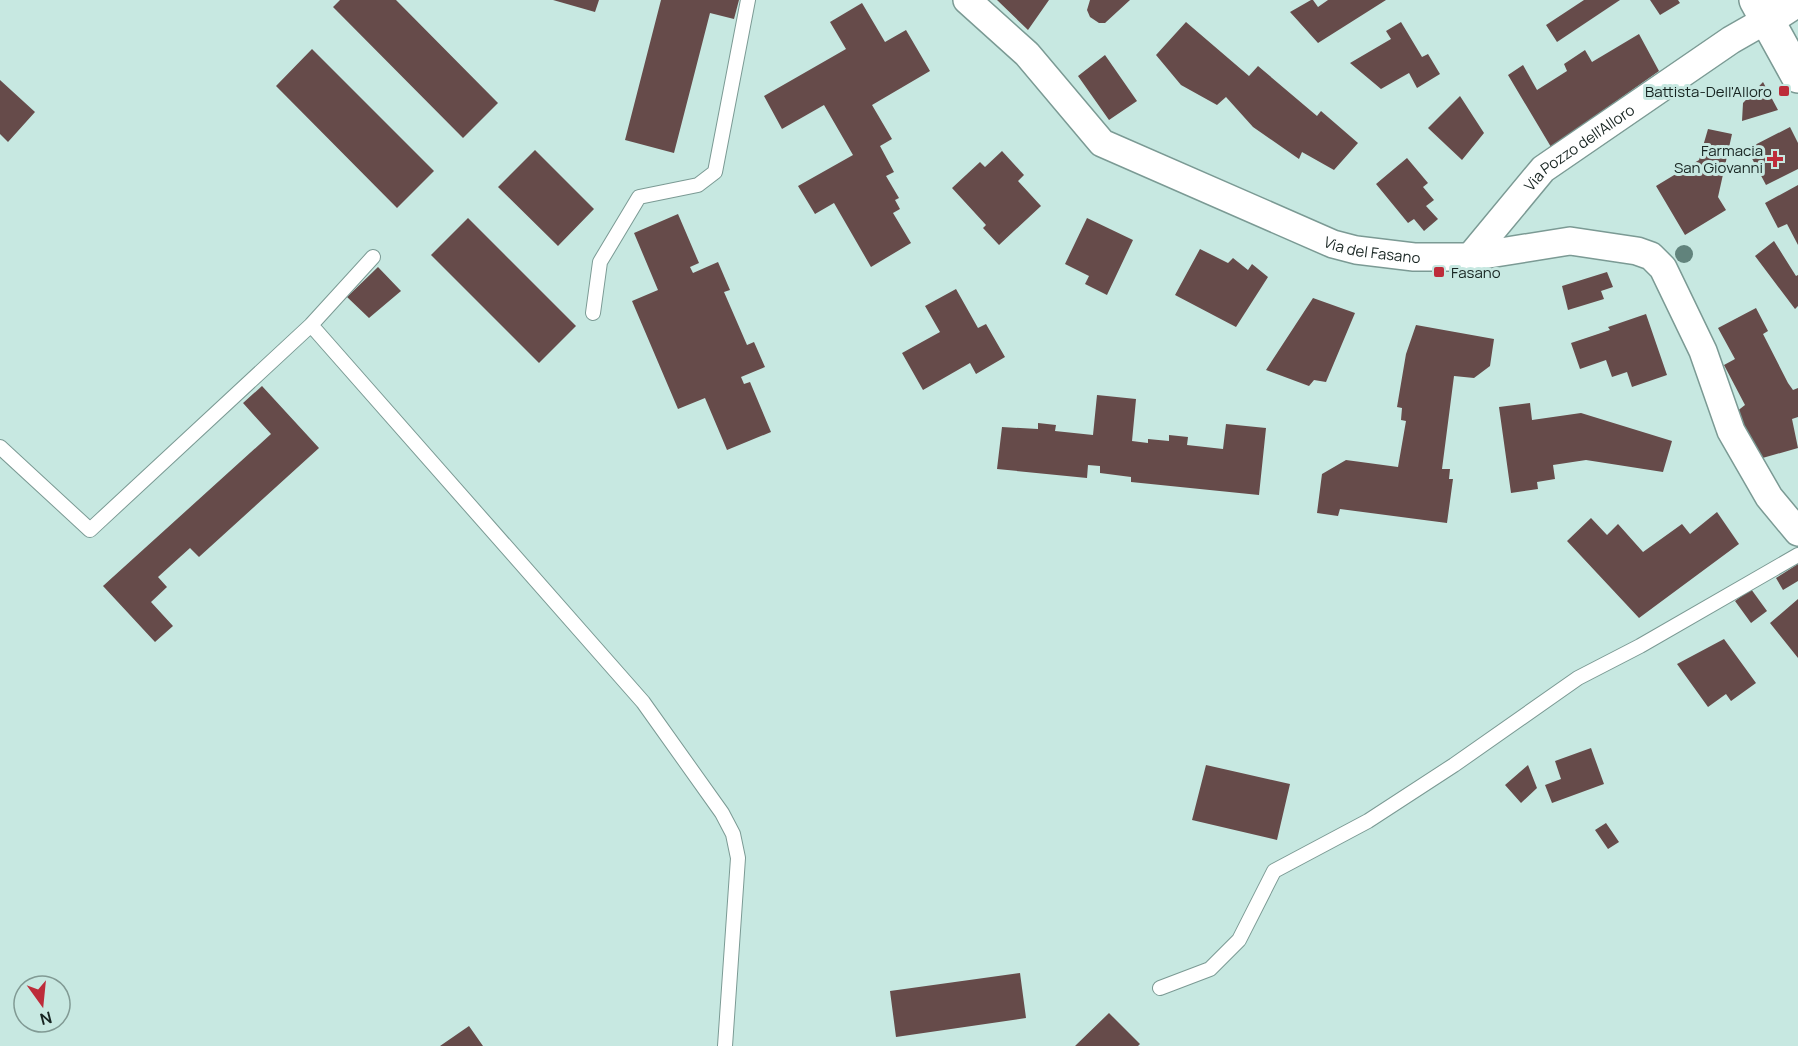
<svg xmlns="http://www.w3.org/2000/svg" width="1798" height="1046" viewBox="0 0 1798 1046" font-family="Manrope,sans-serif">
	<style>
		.building { fill: #664b4a }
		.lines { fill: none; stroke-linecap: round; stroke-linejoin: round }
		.service-casing { stroke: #7b9a94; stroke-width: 16 }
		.minor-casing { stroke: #7b9a94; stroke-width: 30 }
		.tertiary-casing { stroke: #7b9a94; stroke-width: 36 }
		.secondary-casing { stroke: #7b9a94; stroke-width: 36 }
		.service { stroke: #fff; stroke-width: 14 }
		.minor { stroke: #fff; stroke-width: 27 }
		.tertiary { stroke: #fff; stroke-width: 33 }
		.secondary { stroke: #fff; stroke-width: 33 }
		.tree { fill: #61837c }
		.poi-dot { fill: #bd2c3a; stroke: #c7e8e1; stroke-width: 2 }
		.labels { text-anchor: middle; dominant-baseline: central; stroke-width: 6; stroke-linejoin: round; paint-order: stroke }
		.poi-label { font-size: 15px; fill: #172421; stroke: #c7e8e1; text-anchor: end }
		.street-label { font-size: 15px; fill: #172421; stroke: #c7e8e1 }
	</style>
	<rect width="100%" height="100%" fill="#c7e8e1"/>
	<path class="building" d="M340 0H396L498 103 463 138 333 7Z
		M553 0H599L595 12Z
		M661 0H739L734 19 710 13 674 153 625 140Z
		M997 0H1049L1028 30Z
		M1090 0H1130L1105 23H1099L1090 17 1087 10Z
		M1311 0H1313L1318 7 1328 0H1386L1318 43 1290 12Z
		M1584 0H1620L1557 42 1546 25Z
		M1650 0H1678L1680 3 1660 15Z
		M862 3 885 42 906 30 930 71 872 105 892 139 880 146 894 172 886 176 899 198 895 200 900 209 893 213 911 243 871 267 834 203 815 214 798 186 853 155 824 105 782 129 764 96 846 49 830 22Z
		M1186 22 1249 76 1258 66 1317 116 1321 111 1358 143 1334 170 1302 152 1299 159 1253 127 1226 97 1217 105 1181 85 1156 55Z
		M1401 22 1422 57 1428 54 1440 74 1417 88 1409 73 1381 89 1350 63 1391 39 1386 31Z
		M1639 34 1659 71 1551 147 1508 75 1523 65 1537 90 1567 71 1564 64 1585 50 1592 62Z
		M312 49 434 171 397 208 276 86Z
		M1105 55 1137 101 1109 120 1078 76Z
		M0 80 35 112 8 142 0 134Z
		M1763 82 1778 110 1742 121 1743 103Z
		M1460 96 1484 133 1462 160 1428 128Z
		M1790 127 1798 143V169L1766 185 1747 149Z
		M1708 129 1732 134 1718 197 1726 210 1685 235 1656 186 1699 160Z
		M535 150 594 209 558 246 498 187Z
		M1002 151 1024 175 1018 181 1041 206 999 245 983 228 986 225 952 188 980 162 985 167Z
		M1407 158 1428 183 1423 187 1434 200 1426 206 1438 219 1424 231 1414 219 1408 223 1376 184Z
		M1798 185V245L1787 224 1778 228 1765 203Z
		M678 214 699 263 690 267 693 273 718 262 730 290 724 292 747 345 754 342 765 367 741 377 744 384 750 382 771 432 727 450 705 398 678 409 632 301 658 290 634 233Z
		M468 218 576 326 539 363 431 255Z
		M1087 218 1133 240 1107 295 1085 284 1089 276 1065 264Z
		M1774 241 1796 276 1798 275V306L1795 309 1755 256Z
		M1200 249 1228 263 1233 258 1248 270 1252 264 1268 277 1236 327 1175 295Z
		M378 267 401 291 369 318 347 297Z
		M1607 272 1613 287 1601 291 1604 299 1568 310 1562 286Z
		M956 289 978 328 986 324 1005 357 976 374 970 363 923 390 902 353 940 332 925 306Z
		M1313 298 1355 313 1326 382 1314 380 1309 386 1266 370Z
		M1756 308 1768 331 1763 334 1788 383 1793 390 1798 388V417L1792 419 1798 448 1759 459 1736 412 1745 405 1724 365 1735 359 1718 328Z
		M1646 314 1667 375 1632 387 1627 372 1612 377 1606 360 1580 369 1571 343 1610 330 1608 327Z
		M1416 325 1494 339 1490 366 1474 378 1454 376 1442 469H1450L1449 479H1453L1447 523 1340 509 1338 516 1317 513 1322 474 1346 460 1398 467 1406 421 1401 420 1402 408 1397 407 1406 354Z
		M262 386 319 448 199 557 190 548 158 577 167 587 151 602 173 626 155 642 103 586 271 434 243 403Z
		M1097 395 1136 399 1132 441 1148 443V439L1169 441V435L1188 437 1187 445 1223 449 1226 424 1266 428 1259 495 1131 482V477L1100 473V466L1088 465 1087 478 997 469 1002 427 1038 429V423L1056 425 1055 431 1093 435Z
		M1530 403 1532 420 1581 413 1672 441 1663 472 1586 460 1553 465 1555 479 1537 482 1538 489 1511 493 1499 407Z
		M1717 512 1739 544 1639 618 1567 541 1591 518 1607 535 1618 524 1643 552 1682 524 1690 534Z
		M1798 564V581L1783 590 1776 578Z
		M1751 589 1767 611 1751 623 1735 601Z
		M1798 599V658L1770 623Z
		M1724 639 1756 683 1731 701 1726 694 1708 707 1677 664Z
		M1591 748 1604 784 1552 803 1545 785 1561 779 1555 761Z
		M1206 765 1290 784 1277 840 1192 820Z
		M1528 765 1537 788 1521 803 1505 785Z
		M1606 823 1619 842 1608 849 1595 830Z
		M1020 973 1026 1018 896 1037 890 991Z
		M1109 1013 1140 1044 1138 1046H1075Z
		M469 1026 483 1046H440Z"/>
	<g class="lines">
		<defs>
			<path id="service" d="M593 313 600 262 639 197 698 185 715 172 748 0
				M311 325 643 702 722 813 733 834 738 858 725 1046
				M0 447 90 530 311 325 373 257
				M1160 988 1210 969 1239 940 1274 871 1368 821 1454 765 1578 678 1640 646 1798 555"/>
			<g id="minor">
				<path id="s1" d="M967 0 1027 54 1102 143 1333 244 1356 250 1414 257H1470L1570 241 1637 251 1651 256 1663 268 1703 351 1731 431 1769 497 1798 532"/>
				<path id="s2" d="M1470 257 1543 169 1731 40 1766 20"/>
			</g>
			<path id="tertiary" d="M1766 20 1797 0"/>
			<path id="secondary" d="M1756 0 1798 76"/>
		</defs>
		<use href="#service" class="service-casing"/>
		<use href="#minor" class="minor-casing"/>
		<use href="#tertiary" class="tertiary-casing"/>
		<use href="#secondary" class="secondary-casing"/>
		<use href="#service" class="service"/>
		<use href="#minor" class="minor"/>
		<use href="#tertiary" class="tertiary"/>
		<use href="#secondary" class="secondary"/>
	</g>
	<circle class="tree" cx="1684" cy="254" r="9"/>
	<g class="poi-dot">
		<rect x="1778" y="85" width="12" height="12" rx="3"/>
		<path d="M1772 150h6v6h6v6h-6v6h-6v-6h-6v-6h6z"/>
		<rect x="1433" y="266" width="12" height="12" rx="3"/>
	</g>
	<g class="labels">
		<g class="poi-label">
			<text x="1772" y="91">Battista-Dell'Alloro</text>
			<text x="1763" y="150">Farmacia<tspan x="1763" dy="17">San Giovanni</tspan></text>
			<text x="1451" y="272" text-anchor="start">Fasano</text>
		</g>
		<g class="street-label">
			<text stroke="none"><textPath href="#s2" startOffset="156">Via Pozzo dell'Alloro</textPath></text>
			<text stroke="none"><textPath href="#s1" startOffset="489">Via del Fasano</textPath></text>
		</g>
	</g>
	<g transform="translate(42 1004) rotate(165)"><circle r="28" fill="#c7e8e1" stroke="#819a94" stroke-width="1.5"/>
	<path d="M0-4.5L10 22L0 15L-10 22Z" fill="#bd2c3a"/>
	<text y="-9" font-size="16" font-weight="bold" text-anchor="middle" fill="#172421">N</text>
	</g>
</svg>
